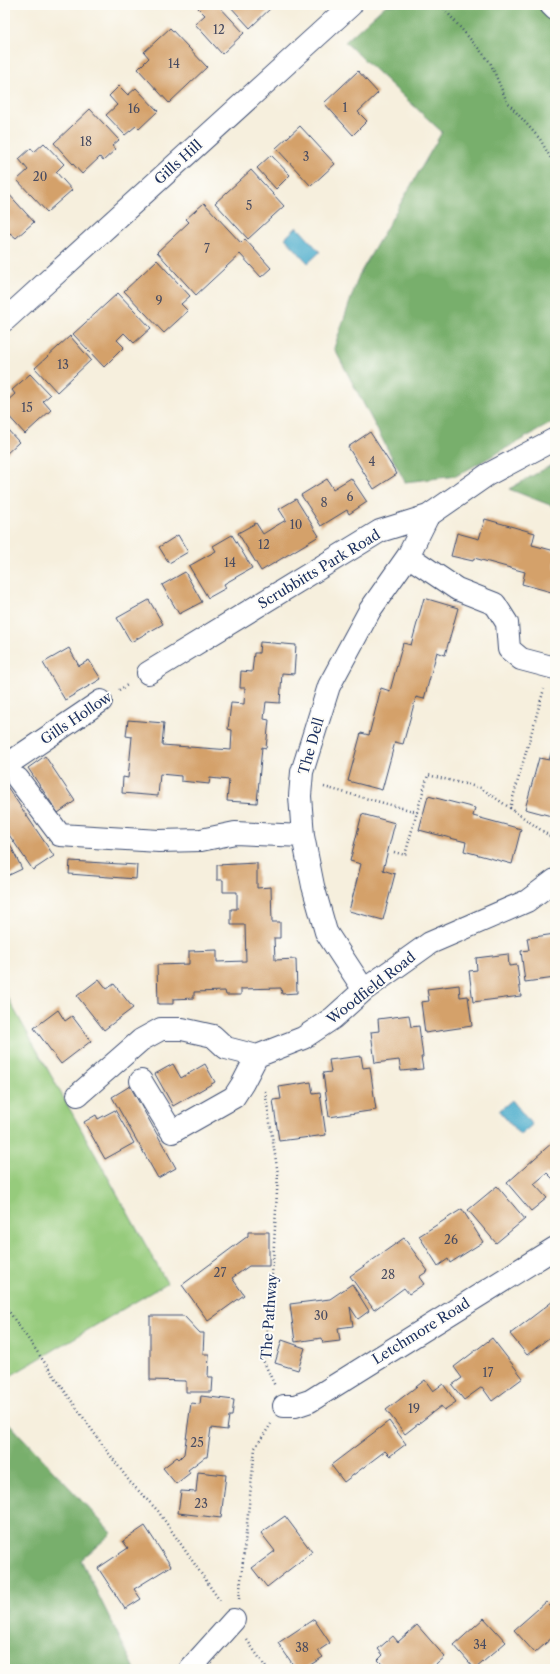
<svg xmlns="http://www.w3.org/2000/svg" width="560" height="1674" viewBox="0 0 560 1674" font-family="'Libre Caslon Text',serif">
	<style>
		.green { fill: #96cb7c; stroke: #587d6d }
		.forest { fill: #78af6c; stroke: #4a6f65 }
		.water { fill: #4dadcc; stroke: #346e95 }
		.building { fill: #d4a16a }
		.lines { fill: none; stroke-linecap: round; stroke-linejoin: round }
		.minor-casing { stroke: #3c4c71; stroke-width: 24 }
		.path { stroke: #3c4c71; stroke-width: 2.5; stroke-dasharray: 1 3; stroke-linecap: butt }
		.minor { stroke: #fff; stroke-width: 22 }
		.labels { text-anchor: middle; dominant-baseline: central; stroke-width: 4; stroke-linejoin: round; paint-order: stroke }
		.number-label { font-size: 12px; fill: #494c61 }
		.street-label { font-size: 14px; fill: #1b2f5e; stroke: #fdfcf7 }
	</style>
	<rect width="100%" height="100%" fill="#fdfcf7"/>
	<filter id="ink" filterUnits="userSpaceOnUse"><feTurbulence type="fractalNoise" baseFrequency=".025" numOctaves="2"/><feDisplacementMap in="SourceGraphic" scale="8" xChannelSelector="R" yChannelSelector="G"/><feConvolveMatrix kernelMatrix="1 2 1 2 8 2 1 2 1" color-interpolation-filters="sRGB"/></filter>
	<filter id="wash" filterUnits="userSpaceOnUse"><feTurbulence type="fractalNoise" baseFrequency=".012" numOctaves="4" result="noise"/><feDisplacementMap in="SourceGraphic" scale="16" xChannelSelector="R" yChannelSelector="G"/><feGaussianBlur stdDeviation="0.9" result="paint"/><feColorMatrix in="noise" values="0 0 0 0 0 0 0 0 0 0 0 0 0 0 0 0 0 1.4 0 .05"/><feComposite in="paint" operator="in"/></filter>
	<g filter="url(#wash)">
		<rect width="100%" height="100%" fill="#f6efdd"/>
		<path class="green" d="M5 993 167 1283 5 1379Z"/>
		<path class="forest" d="M386 5H555V421L456 476 405 482 334 348 359 275 442 132 345 42Z
			M555 463V507L509 489Z
			M5 1419 112 1533 81 1560 135 1669H5Z"/>
		<path class="water" d="M297 227 320 252 308 263 285 238Z
			M512 1100 532 1125 520 1135 499 1111Z"/>
		<g id="blocks">
			<path class="building" d="M201 5H218L244 33 222 54 195 24 205 15 198 8Z
				M229 5H272L273 6 250 28Z
				M170 28 207 67 169 103 138 69 149 58 144 52Z
				M358 71 378 93 358 112 367 121 353 135 324 103Z
				M119 86 128 95 136 88 158 111 139 129 136 126 125 135 106 115 117 105 109 96Z
				M90 109 119 140 112 146 116 149 103 161 100 157 82 174 54 143Z
				M300 126 335 164 311 186 276 148Z
				M44 143 64 164 56 172 72 190 47 212 17 180 28 170 19 159 31 148 34 152Z
				M271 155 290 175 276 189 257 168Z
				M251 170 284 206 248 239 215 203Z
				M7 192 34 222 16 238 10 233 5 238V194Z
				M204 203 241 243 245 239 271 268 261 277 240 254 196 295 157 252 189 222 186 219Z
				M157 260 190 296 181 304 188 311 164 333 124 291Z
				M118 293 151 328 134 343 124 333 117 340 124 347 104 367 73 334Z
				M70 336 91 360 57 392 35 368Z
				M30 374 50 395 43 401 51 410 25 434 5 412V403L15 394 12 390Z
				M5 427 19 442 5 455Z
				M370 432 397 474 374 489 348 447Z
				M351 478 367 502 349 514 347 510 321 526 301 495 327 479 333 489Z
				M296 499 319 536 261 571 238 533 256 523 263 534 274 527 286 520 279 509Z
				M485 519 535 533 532 545 555 551V593L522 584 525 572 474 558 473 561 451 556 457 533 479 539Z
				M178 535 188 552 169 563 159 547Z
				M232 535 252 568 224 584 226 588 208 598 189 566 216 551 213 546Z
				M185 572 202 602 179 614 162 585Z
				M424 598 458 608 445 655 437 652 424 699 416 697 403 744 395 742 382 790 348 781 361 733 369 735 381 688 390 691 403 643 411 645Z
				M149 600 163 624 131 642 117 618Z
				M260 642 296 645 294 674 282 673 280 703 266 702 264 719 269 720 266 748 262 747 257 803 227 801 229 780 210 778 209 784 181 781V776L160 774 158 796 122 793 123 777 128 778 132 737 126 736 128 720 164 723 162 745 231 750 232 730 228 729 231 703 244 704 245 688H240L241 671 252 672 254 653H259Z
				M69 648 79 666 89 660 101 679 65 700 43 663Z
				M555 740V817L525 809 539 758 549 760Z
				M45 756 75 801 58 813 28 768Z
				M6 785 54 856 33 870 5 829Z
				M428 796 475 808 473 816 521 829 512 864 464 851 466 842 419 830Z
				M362 814 395 823 383 870 395 874 383 920 349 911 361 864 350 861Z
				M5 834 22 869 5 877Z
				M70 861 137 865 136 879 69 874Z
				M257 863V888L271 887 272 922H280V938H274L275 960 296 959 297 993 282 994 281 988 241 989V995H226L225 991 194 992V998L173 999V1004H158L157 965 189 964V951L217 950V962L246 961 245 925H231V909H237V892H223V880H217V865Z
				M555 934V978L525 982 521 951 529 950 527 938Z
				M508 954 509 966 517 965 521 996 473 1002 469 971 477 970 476 958Z
				M99 979 107 989 114 984 133 1008 104 1030 77 996Z
				M459 985 460 997 468 996 472 1026 425 1033 421 1002 429 1001 427 989Z
				M58 1010 65 1021 72 1016 91 1041 61 1064 34 1028Z
				M409 1015 411 1027 419 1026 423 1057H421L423 1069 401 1071 399 1060 375 1063 371 1032 379 1031 378 1019Z
				M361 1056 363 1068 370 1067 376 1110 329 1117 323 1073 331 1072 329 1060Z
				M173 1064 181 1078 205 1064 215 1082 173 1106 155 1074Z
				M311 1082 313 1094 320 1093 326 1135 279 1141 273 1100 281 1099 279 1087Z
				M130 1086 176 1168 158 1178 112 1097Z
				M115 1110 134 1143 105 1159 84 1122 96 1115 98 1119Z
				M553 1142 555 1144V1177L553 1179 547 1173 534 1184 547 1198 531 1211 507 1183Z
				M497 1186 525 1219 496 1243 468 1210Z
				M462 1209 483 1242 450 1263 448 1259 438 1266 419 1236Z
				M248 1232H269V1266H249L232 1278 244 1295 208 1321 182 1285 248 1236Z
				M404 1238 428 1271 419 1277 424 1284 409 1294 404 1288 374 1310 350 1276Z
				M352 1284 369 1311 358 1319 350 1307 353 1326 338 1328 340 1341 323 1343 322 1338 295 1342 290 1304 330 1299Z
				M553 1301 555 1304V1344L550 1337 527 1355 510 1334Z
				M150 1316H184L200 1333H204L203 1354H209L208 1377H213L212 1392H186V1381L150 1380Z
				M492 1338 523 1378 492 1401 482 1387 464 1400 452 1385 462 1378 454 1367Z
				M282 1340 305 1348 298 1370 275 1363Z
				M425 1380 433 1391 443 1384 456 1402 444 1410 441 1406 405 1434 386 1410Z
				M201 1396 234 1400 232 1416H229L227 1430 211 1428 207 1457H205L188 1470 190 1473 176 1484 163 1468 177 1457 179 1459 184 1454 191 1403 200 1404Z
				M389 1421 406 1444 390 1456 385 1451 344 1482 331 1465Z
				M198 1472 226 1475 221 1518 178 1513 181 1491 196 1492Z
				M285 1516 312 1552 267 1587 252 1568 275 1551 261 1533Z
				M145 1526 171 1566 134 1589 141 1599 125 1609 98 1568 128 1548 123 1541Z
				M546 1602 555 1611V1635L535 1653 514 1630Z
				M484 1618 506 1642 475 1669 454 1645Z
				M314 1619 330 1643 318 1651 323 1657 304 1669H296L278 1643Z
				M417 1625 445 1657 431 1669H387L378 1660 383 1655 378 1649 393 1636 398 1642Z"/>
		</g>
	</g>
	<g filter="url(#ink)">
		<use href="#blocks" fill-opacity="0" stroke="#3c4c71" stroke-width="1"/>
		<g class="lines">
			<defs>
				<path id="minor" d="M551 5 555 9
					M5 320 351 5
					M408 556 457 589 495 604 507 623 509 649 521 659 555 668
					M148 673 380 531 428 516 487 475 555 439
					M5 766 101 701
					M18 779 60 835 159 841 201 840 235 833 303 836
					M364 990 326 932 313 886 303 836 300 796 302 772 329 686 370 610 408 556 428 516
					M141 1081 172 1132 234 1097 243 1083 257 1056
					M78 1095 141 1040 161 1029H182L213 1036 226 1048 257 1056 303 1038 333 1018 364 990 430 943 527 901 555 880
					M284 1406H295L310 1401 555 1248
					M190 1669 234 1620"/>
			</defs>
			<use href="#minor" class="minor-casing"/>
			<path class="path" d="M442 5 446 11 490 62 507 102 540 139 555 166
				M119 690 129 684
				M324 787 417 812 428 775 481 788 510 808 544 689
				M510 808 555 840
				M394 852 405 855 417 812
				M265 1091 278 1174 273 1262 264 1362 275 1386
				M5 1306 104 1447 130 1482 158 1511 220 1601
				M239 1599 255 1448 271 1424
				M247 1640 267 1669"/>
			<use href="#minor" class="minor"/>
		</g>
	</g>
	<g class="labels">
		<g class="number-label">
			<text x="219" y="29">12</text>
			<text x="174" y="63">14</text>
			<text x="345" y="107">1</text>
			<text x="134" y="108">16</text>
			<text x="86" y="141">18</text>
			<text x="306" y="156">3</text>
			<text x="40" y="176">20</text>
			<text x="249" y="205">5</text>
			<text x="207" y="248">7</text>
			<text x="159" y="300">9</text>
			<text x="63" y="364">13</text>
			<text x="27" y="407">15</text>
			<text x="372" y="461">4</text>
			<text x="350" y="496">6</text>
			<text x="324" y="502">8</text>
			<text x="296" y="524">10</text>
			<text x="264" y="544">12</text>
			<text x="230" y="562">14</text>
			<text x="451" y="1239">26</text>
			<text x="220" y="1272">27</text>
			<text x="388" y="1274">28</text>
			<text x="321" y="1315">30</text>
			<text x="488" y="1372">17</text>
			<text x="414" y="1408">19</text>
			<text x="197" y="1442">25</text>
			<text x="201" y="1503">23</text>
			<text x="480" y="1644">34</text>
			<text x="302" y="1647">38</text>
		</g>
		<g class="street-label">
			<text transform="translate(178 162) rotate(-42)">Gills Hill</text>
			<text transform="translate(319 569) rotate(-31)">Scrubbitts Park Road</text>
			<text transform="translate(76 718) rotate(-34)">Gills Hollow</text>
			<text transform="translate(311 746) rotate(-74)">The Dell</text>
			<text transform="translate(371 988) rotate(-38)">Woodfield Road</text>
			<text transform="translate(269 1317) rotate(-86)">The Pathway</text>
			<text transform="translate(421 1331) rotate(-32)">Letchmore Road</text>
		</g>
	</g>
	<rect width="560" height="1674" fill="none" stroke="#fdfcf7" stroke-width="20"/>
</svg>
